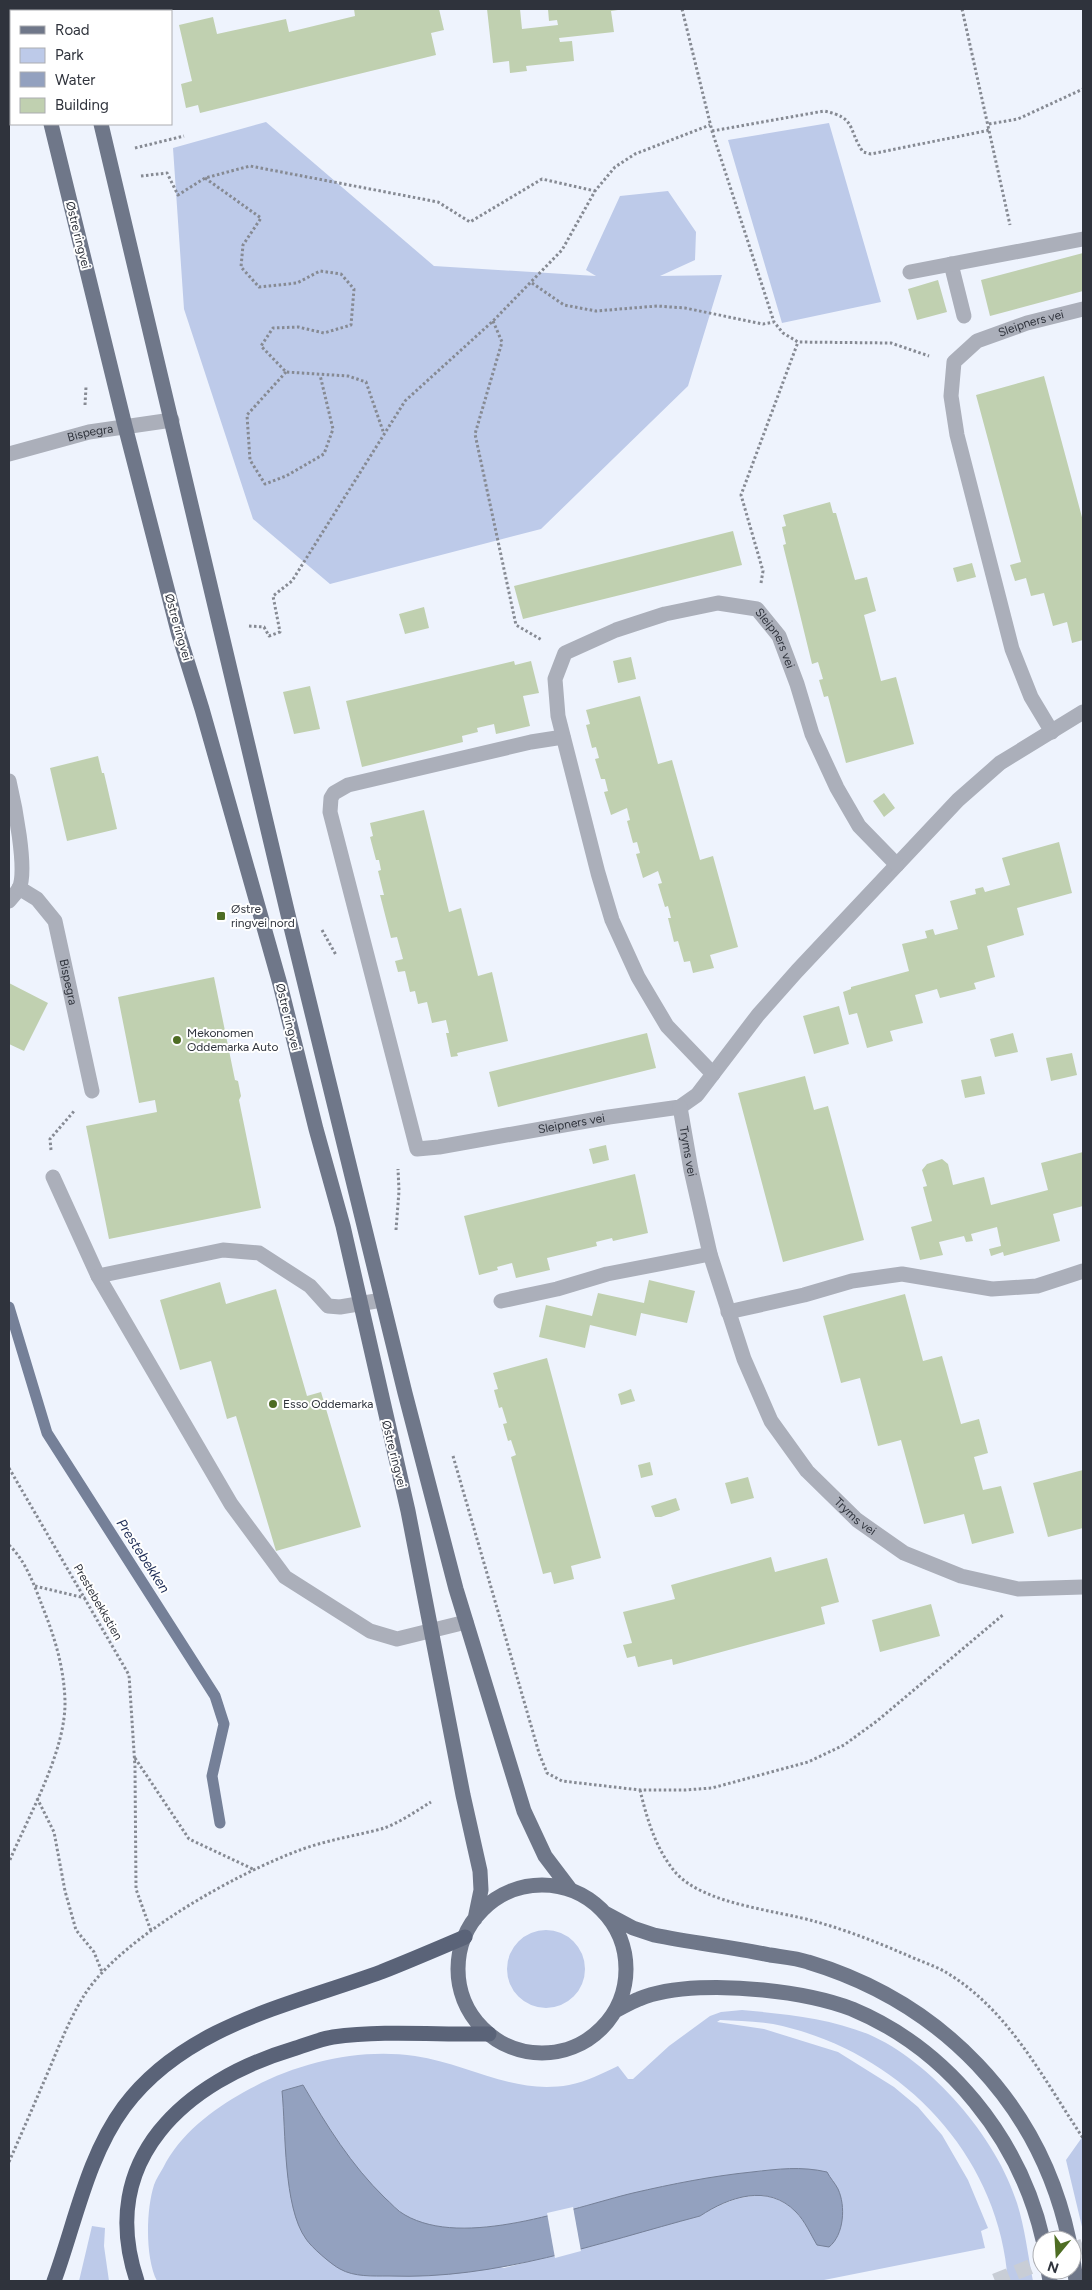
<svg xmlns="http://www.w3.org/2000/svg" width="1092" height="2290" viewBox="0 0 1092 2290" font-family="Figtree,sans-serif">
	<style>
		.green { fill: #bdcae9; fill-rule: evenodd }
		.water { fill: #93a1bf; stroke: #758098 }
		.pier { fill: #eef3fd }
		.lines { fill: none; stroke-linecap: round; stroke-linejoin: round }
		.stream { stroke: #758098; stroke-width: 11 }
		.building { fill: #c0d0b0 }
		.highway-tunnel { stroke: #c8cdd6; stroke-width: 15; stroke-dasharray: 15 8; stroke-linecap: butt }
		.path { stroke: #868a93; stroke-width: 3; stroke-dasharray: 2.5 2.5; stroke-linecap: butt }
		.minor { stroke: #abafba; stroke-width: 15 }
		.major { stroke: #6f7789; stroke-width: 15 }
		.highway { stroke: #5a6378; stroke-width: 15 }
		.poi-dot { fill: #4e6d23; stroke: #fff; stroke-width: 2 }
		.labels { text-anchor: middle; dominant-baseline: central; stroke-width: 4; stroke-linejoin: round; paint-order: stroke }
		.street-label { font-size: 12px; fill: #2f333c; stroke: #fff }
		.poi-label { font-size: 12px; fill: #2f333c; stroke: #fff; text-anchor: start }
		.water-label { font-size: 14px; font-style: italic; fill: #1e2d56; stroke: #fff }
	</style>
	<rect width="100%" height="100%" fill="#eef3fd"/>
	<path class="green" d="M266 122 434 266 596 276 586 270 620 196 668 191 696 232 695 260 660 276 722 275 688 386 541 529 330 584 253 519 184 309 173 148Z
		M829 123 881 302 782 323 728 140Z
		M507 1969a39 39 0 1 1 78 0a39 39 0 1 1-78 0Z
		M742 2010C785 2014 828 2018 868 2034 931 2061 997 2138 1017 2203 1025 2228 1028 2256 1033 2281H1008C999 2152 897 2049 773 2024 756 2021 737 2021 720 2020L717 2022 764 2029 838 2052 894 2087 918 2107 942 2135 968 2180 988 2228 981 2231 985 2248 819 2281H157C145 2258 146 2210 154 2185 156 2179 160 2173 163 2168 180 2134 212 2110 244 2092 296 2063 356 2048 415 2056 469 2064 513 2095 569 2085 586 2082 603 2073 618 2066L628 2079H633L669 2046 710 2016 721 2012ZM303 2085C330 2131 359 2181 402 2214 454 2253 587 2203 646 2191 691 2181 735 2174 781 2169L818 2245C811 2235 805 2221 796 2212 768 2183 729 2198 700 2216L504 2268 295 2214 289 2183 283 2091Z
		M1083 2136V2231L1066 2160Z
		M92 2226 105 2228 104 2246 109 2281H79Z"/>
	<path class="water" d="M303 2085C327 2126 351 2165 385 2198 391 2203 397 2211 405 2215 464 2249 571 2208 633 2193 672 2184 712 2176 752 2172 778 2169 801 2166 827 2172 830 2178 835 2183 838 2189 846 2206 844 2235 829 2247L817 2245C811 2235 805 2221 796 2212 768 2183 729 2197 700 2216 598 2243 496 2280 389 2276 373 2276 354 2277 340 2269 332 2265 311 2247 306 2239 283 2207 286 2131 282 2091Z"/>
	<path class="pier" d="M573 2207 581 2251 555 2258 547 2213Z"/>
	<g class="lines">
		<path class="stream" d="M9 1307 47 1433 215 1696 224 1724 212 1776 220 1823"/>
	</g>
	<path class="building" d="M354 9H439L444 30 431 33 436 55 200 113 198 105 186 108 181 84 192 81 179 25 213 17 217 34 286 19 289 32 355 16Z
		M487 9H520L522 29 558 25 557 20 549 21 548 9 618 10 611 11 614 32 559 38 560 42 572 41 574 61 526 66 527 71 510 73 509 61 493 63Z
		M1083 253V291L990 316 981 280Z
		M938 280 947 312 917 320 908 289Z
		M1044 376 1083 521V640L1072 643 1067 622 1053 626 1044 593 1031 596 1026 578 1015 581 1010 565 1021 562 976 395Z
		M830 502 833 513H836L855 580 867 577 876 611 864 615 881 681 896 677 914 744 846 763 828 696 824 697 819 680 823 679 818 662 812 664 783 545 786 544 782 527 786 526 783 515Z
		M733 531 742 565 523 619 514 586Z
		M972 563 976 577 957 582 953 568Z
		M424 607 429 628 405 634 399 614Z
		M631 657 636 679 618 683 613 661Z
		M514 661 515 665 531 661 539 693 523 696 530 726 496 734 494 724 477 728 478 732 462 736 463 742 362 767 346 701Z
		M310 686 320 729 294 734 283 692Z
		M640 696 658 764 672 760 700 860 713 856 738 947 710 955 714 968 693 973 690 961 684 962 678 941 674 942 668 918H671L668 906 665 907 658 884 662 883 658 871 643 878 636 854 640 853 637 842 633 843 627 821 630 820 627 808 611 815 604 792 608 791 605 779H601L595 759 599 758 596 747 592 748 586 725 590 724 586 710Z
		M98 756 102 773H104L117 829 67 841 50 768Z
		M884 793 895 808 884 817 873 801Z
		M424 810 449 912 461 908 478 976 492 972 508 1041 457 1053 458 1056 451 1057 446 1033H449L446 1020 432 1023 427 1002 418 1004 415 991 410 992 405 971 398 972 395 961 403 959 397 937 391 938 380 895H384L378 871 381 870 379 860H376L370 837 373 836 370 823Z
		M1059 842 1072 893 1017 908 1024 935 987 946 995 977 974 983 976 989 940 998 937 989 915 995 923 1023 890 1031 893 1041 867 1048 857 1013 849 1015 843 992 851 989V987L909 971 902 944 927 938 925 931 933 929 935 935 958 929 950 901 976 894 975 889 983 887 985 892 1010 885 1002 858Z
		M214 977 235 1080 238 1081 241 1096 239 1100 261 1208 109 1239 86 1126 157 1112 155 1100 139 1103 118 997Z
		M9 983 48 1003 24 1051 9 1044Z
		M839 1006 849 1044 814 1054 803 1016Z
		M647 1033 656 1068 498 1107 489 1072Z
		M1013 1033 1018 1052 995 1057 990 1039Z
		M1072 1053 1077 1075 1051 1081 1046 1058Z
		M805 1076 814 1110 828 1106 864 1240 783 1262 738 1093Z
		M981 1076 985 1094 965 1098 961 1080Z
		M606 1145 609 1160 593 1164 589 1149Z
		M1083 1152V1206L1053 1214 1060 1241 1004 1256 1003 1252 991 1256 989 1249 1001 1246 997 1227 971 1234 973 1241 966 1242 964 1236 939 1242 943 1255 920 1260 911 1227 932 1221 923 1187 927 1186 922 1170 927 1164 942 1159 948 1164 953 1185 984 1177 991 1205 1048 1190 1041 1163Z
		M635 1174 648 1233 613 1241 612 1238 596 1242 597 1246 547 1258 550 1270 516 1278 512 1263 497 1267 498 1270 479 1275 464 1216Z
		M649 1280 695 1291 687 1323 641 1313 636 1336 590 1325 585 1348 539 1337 546 1305 592 1316 598 1293 644 1303Z
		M220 1282 226 1304 276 1289 307 1396 321 1392 361 1527 276 1551 236 1416 227 1419 211 1361 180 1370 160 1300Z
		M905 1294 923 1361 942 1356 961 1424 979 1419 988 1453 974 1457 983 1490 1001 1486 1014 1533 972 1544 964 1514 924 1524 901 1440 878 1446 860 1378 841 1383 823 1316Z
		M547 1358 601 1558 571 1566 574 1579 554 1584 551 1572 543 1574 511 1457 516 1455 511 1440 508 1441 503 1424 507 1423 502 1407 499 1408 494 1390 498 1389 493 1373Z
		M631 1389 635 1401 621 1405 618 1394Z
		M650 1462 653 1475 641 1478 638 1465Z
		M1083 1470V1528L1048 1537 1033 1483Z
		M748 1477 754 1498 731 1504 725 1483Z
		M676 1498 680 1510 661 1517H655L651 1506Z
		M771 1557 775 1572 827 1558 839 1602 821 1607 825 1624 673 1665 672 1659 638 1667 635 1656 627 1658 623 1645 632 1643 623 1612 675 1599 671 1585Z
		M931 1604 940 1636 880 1652 872 1620Z"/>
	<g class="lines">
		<path class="highway-tunnel" d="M1072 2250 1083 2246
			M995 2281 1042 2262"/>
		<path class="path" d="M682 9 712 131 774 322 783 333 798 342 891 343 929 356
			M962 9 1010 225
			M111 11V9
			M9 44 11 52
			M989 124 1018 119 1083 89
			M712 131 824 111C857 118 847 128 863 152L871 154 990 130
			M135 148 184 136
			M141 176 167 173 178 195 205 178 250 166 438 202 470 222 542 179 595 191
			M205 178 261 218 243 245 241 267 259 287 297 283 320 271 341 274 354 289 351 325 324 333 298 327 273 328 261 346 286 372 348 376 366 382 384 434
			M532 283 564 305 596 311 657 306 685 308 763 324 774 322
			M493 321 502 342 475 434 516 625 542 640
			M286 372 247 415 250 460 265 484 286 476 324 454 333 429 320 375
			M85 405 86 387
			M761 583 763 571 741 495 798 342
			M249 626 264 627 269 636 280 632 273 596 292 581 405 401 493 321 562 250 595 191 615 167 635 154 710 125
			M322 930 336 955
			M51 1150 50 1139 75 1110
			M396 1230 399 1191 398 1169
			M453 1456 539 1753 547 1773 562 1781 640 1790H685L712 1788 808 1762 844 1745 877 1721 1004 1614
			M9 1468 129 1675 135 1767 136 1889 151 1931
			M9 1545C26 1561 35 1587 43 1608 55 1638 64 1668 65 1701 66 1751 29 1815 9 1862
			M35 1586 85 1598
			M135 1758 189 1839 255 1870
			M640 1790C647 1819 656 1850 676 1873 705 1905 777 1910 817 1922 849 1931 879 1943 909 1956 922 1962 936 1966 947 1973 1009 2010 1044 2080 1083 2138
			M37 1798 54 1832 65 1891 76 1930 94 1952 102 1972
			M9 2162C23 2130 37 2098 51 2065 61 2041 71 2016 85 1994 122 1937 237 1873 300 1850 327 1840 354 1836 381 1829 398 1824 416 1811 431 1802"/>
		<g class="minor">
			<path d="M951 264 964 316"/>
			<path d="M910 272 1083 239"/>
			<path id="s1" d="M9 454 89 432 172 420"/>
			<path id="s2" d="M1052 732 1031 697 1012 649 957 435 951 396 954 362 977 341 1027 323 1083 309"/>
			<path id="s3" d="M563 737 531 742 348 785 334 793 331 798 330 812 417 1149 439 1147 609 1117 680 1107 697 1095 758 1015 797 971 958 800 1000 763 1083 712"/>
			<path d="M9 781C14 802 28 870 19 889 16 893 12 897 9 901"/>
			<path id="s4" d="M19 888 37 899 55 921 92 1091"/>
			<path id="s5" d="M713 1074 667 1026 638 977 612 920 598 873 558 716 555 679 565 653 616 630 665 614 718 603 757 609 779 636 797 684 812 734 837 788 859 826 897 865"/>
			<path id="s6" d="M680 1107 691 1170 710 1254 744 1359 771 1421 807 1471 857 1520 904 1553 961 1576 1018 1589 1083 1587"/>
			<path d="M53 1177 98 1276 231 1504 285 1577 370 1631 397 1639 466 1622"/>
			<path d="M98 1276 223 1250 259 1253 310 1286 328 1306 340 1307 382 1300"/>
			<path d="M501 1301 557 1289 607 1274 710 1254"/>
			<path d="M728 1312 804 1295 852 1281 902 1274 992 1289 1037 1286 1083 1271"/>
		</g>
		<path class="major" d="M24 9V11
			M73 9 74 11
			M51 124 125 426 179 635 202 709 280 984 316 1129 343 1226 408 1511 463 1795 480 1871 481 1890 475 1919
			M101 124 290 923 405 1393 456 1589 524 1811 545 1856 570 1889
			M458 1969a84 84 0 1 1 168 0a84 84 0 1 1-168 0Z
			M605 1913 633 1928 654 1935C693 1943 732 1947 770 1955 783 1957 796 1958 808 1962 941 2002 1040 2103 1069 2240
			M615 2011C623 2007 631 2002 639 1999 672 1985 727 1986 763 1990 793 1993 823 1998 852 2009 948 2049 1020 2139 1043 2240
			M1072 2252 1076 2281
			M1048 2270 1050 2281"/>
		<path class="highway" d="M54 2281C75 2224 87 2157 124 2107 185 2025 291 2005 381 1972 409 1961 437 1949 465 1937
			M137 2281C96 2159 186 2081 293 2049 306 2045 320 2039 333 2037 384 2030 438 2035 489 2034"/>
	</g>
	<g class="poi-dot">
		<rect x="216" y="911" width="10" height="10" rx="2.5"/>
		<circle cx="177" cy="1040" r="5"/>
		<circle cx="273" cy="1404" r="5"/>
	</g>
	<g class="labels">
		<g class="street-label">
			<text transform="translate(78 235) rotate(76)">Østre ringvei</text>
			<text stroke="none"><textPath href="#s2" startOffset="475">Sleipners vei</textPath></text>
			<text stroke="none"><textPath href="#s1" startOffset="84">Bispegra</textPath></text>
			<text transform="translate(178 627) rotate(74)">Østre ringvei</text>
			<text stroke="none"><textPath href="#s5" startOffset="698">Sleipners vei</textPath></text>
			<text stroke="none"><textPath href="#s4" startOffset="112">Bispegra</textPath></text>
			<text transform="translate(288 1017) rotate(76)">Østre ringvei</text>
			<text stroke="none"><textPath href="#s3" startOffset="761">Sleipners vei</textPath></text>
			<text stroke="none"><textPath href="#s6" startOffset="45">Tryms vei</textPath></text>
			<text transform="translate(394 1454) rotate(76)">Østre ringvei</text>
			<text stroke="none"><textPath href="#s6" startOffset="456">Tryms vei</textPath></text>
			<text transform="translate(98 1602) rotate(60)">Prestebekkstien</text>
		</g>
		<g class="poi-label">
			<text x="231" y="909">Østre<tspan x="231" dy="14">ringvei nord</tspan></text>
			<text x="187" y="1033">Mekonomen<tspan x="187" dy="14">Oddemarka Auto</tspan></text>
			<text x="283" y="1404">Esso Oddemarka</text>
		</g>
		<g class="water-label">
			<text transform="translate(143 1556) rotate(57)">Prestebekken</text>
		</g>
	</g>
	<rect width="1092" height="2290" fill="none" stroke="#2f333c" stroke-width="20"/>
	<rect x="10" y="10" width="162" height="115" fill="#ffffff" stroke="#acadb1"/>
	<rect x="20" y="26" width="25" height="8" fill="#6f7789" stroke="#acadb1"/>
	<text x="55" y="35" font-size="15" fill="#2f333c">Road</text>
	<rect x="20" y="48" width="25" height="15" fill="#bdcae9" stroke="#acadb1"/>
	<text x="55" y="60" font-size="15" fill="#2f333c">Park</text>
	<rect x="20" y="72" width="25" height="15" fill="#93a1bf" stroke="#acadb1"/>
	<text x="55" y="85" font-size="15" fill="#2f333c">Water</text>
	<rect x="20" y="98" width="25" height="15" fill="#c0d0b0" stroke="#acadb1"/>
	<text x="55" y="110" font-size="15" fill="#2f333c">Building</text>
	<g transform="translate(1057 2255) rotate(198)"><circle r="24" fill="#ffffff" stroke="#acadb1"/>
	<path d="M0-4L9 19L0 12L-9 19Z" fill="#4e6d23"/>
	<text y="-8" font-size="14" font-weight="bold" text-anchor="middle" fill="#2f333c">N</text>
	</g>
</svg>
